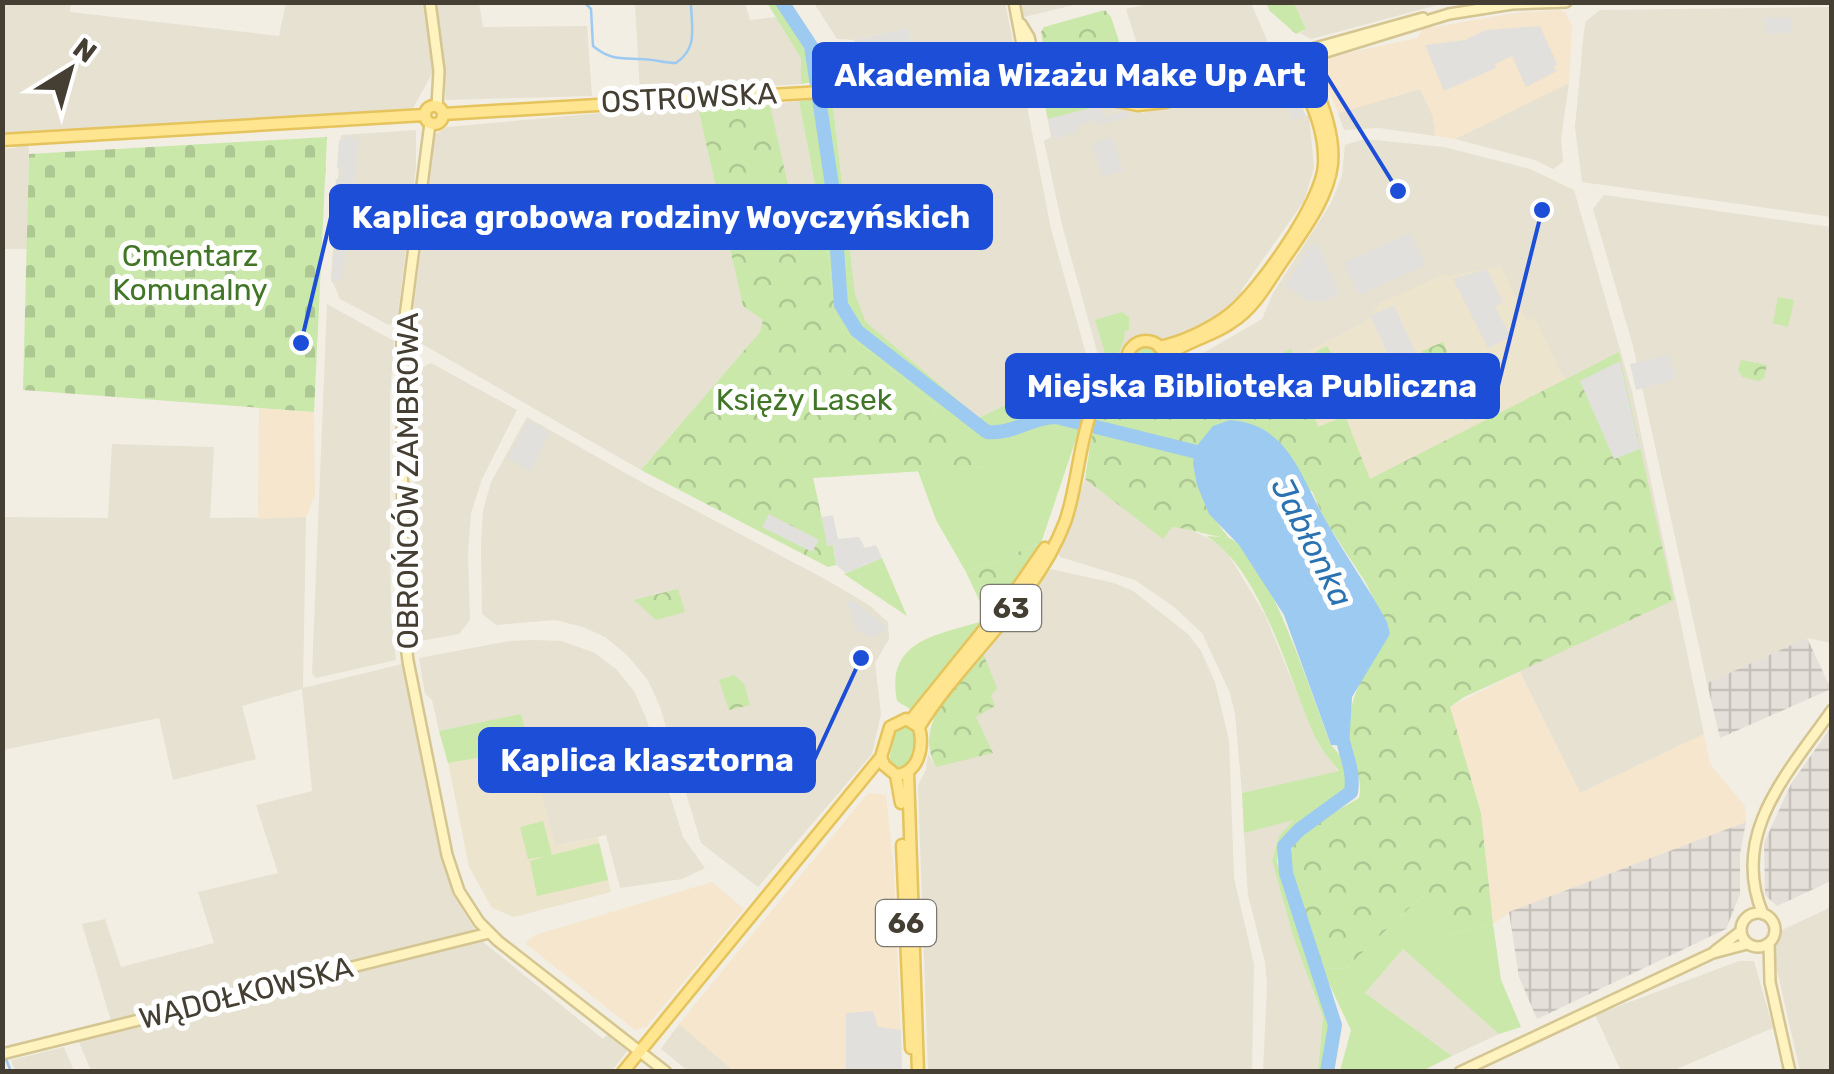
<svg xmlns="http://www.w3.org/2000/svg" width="1834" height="1074" viewBox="0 0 1834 1074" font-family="Rubik,sans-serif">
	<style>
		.residential { fill: #e6e1d1 }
		.commercial { fill: #f5e6cd }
		.industrial { fill: url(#industrial-grid) }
		.education { fill: #ece4cc }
		.green { fill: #c9e8aa }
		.cemetery { fill: url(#cemetery-stones) }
		.park { fill: url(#park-crowns) }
		.parking { fill: #e2e0dc }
		.water { fill: #9dcaf1 }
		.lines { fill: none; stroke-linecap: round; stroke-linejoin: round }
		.stream { stroke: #9dcaf1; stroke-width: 2.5 }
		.river { stroke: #9dcaf1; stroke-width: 14 }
		.secondary-casing { stroke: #d4c591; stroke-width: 14 }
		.primary-casing { stroke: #e6c45d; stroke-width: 15 }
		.secondary { stroke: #fff3c0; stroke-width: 9 }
		.primary { stroke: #ffe58f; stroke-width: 10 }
		.labels { text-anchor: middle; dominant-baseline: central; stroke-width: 10; stroke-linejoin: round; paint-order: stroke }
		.shield { fill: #fff; stroke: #7c7870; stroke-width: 2.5 }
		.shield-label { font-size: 28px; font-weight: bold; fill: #443e33 }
		.street-label { font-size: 30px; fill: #443e33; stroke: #fff }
		.park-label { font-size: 30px; fill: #407626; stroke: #fff }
		.water-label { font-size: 32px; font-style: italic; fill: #2b72b1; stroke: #fff }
		.leader { fill: none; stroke: #1d4ed8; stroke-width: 4 }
		.callout-dot { fill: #1d4ed8; stroke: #fff; stroke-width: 4 }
		.callout { fill: #1d4ed8; stroke: #1d4ed8; stroke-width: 4 }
		.callout-label { font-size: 32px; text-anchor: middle; font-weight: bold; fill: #fff }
	</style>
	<defs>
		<pattern id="industrial-grid" width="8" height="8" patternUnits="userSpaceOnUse" patternTransform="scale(2.5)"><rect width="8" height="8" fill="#e4dfd8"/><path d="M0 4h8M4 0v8" fill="none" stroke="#c5c0ba"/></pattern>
		<pattern id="cemetery-stones" width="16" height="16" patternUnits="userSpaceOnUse" patternTransform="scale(2.5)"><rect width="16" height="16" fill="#c9e8aa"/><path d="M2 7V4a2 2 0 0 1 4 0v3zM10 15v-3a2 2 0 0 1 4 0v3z" fill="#aec893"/></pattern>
		<pattern id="park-crowns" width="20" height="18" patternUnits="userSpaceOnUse" patternTransform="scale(2.5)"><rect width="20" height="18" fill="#c9e8aa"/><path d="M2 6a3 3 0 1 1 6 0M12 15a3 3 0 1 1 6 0" fill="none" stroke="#aec893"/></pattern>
	</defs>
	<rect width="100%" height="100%" fill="#f2eee3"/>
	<path class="residential" d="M4 3H71L70 12 279 36 286 3H427L433 72 413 108 414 116 332 121 241 119 3 134Z
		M437 3H479L483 27 587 26 592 96 446 100Z
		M635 3H745L750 20 776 17 802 59 801 84 640 93Z
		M814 3H1005L1018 66 920 75 908 28 854 40 837 39Z
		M1019 3V2L1082 3 1024 17Z
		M1152 3H1251L1269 45 1250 52 1254 62 1151 89 1126 9Z
		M1294 3H1445L1311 39 1300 33 1306 29Z
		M1831 7V217L1582 182 1575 127 1584 30 1586 21 1600 10Z
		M1274 75 1279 80 1292 119 1309 115 1314 168 1304 201 1242 289 1237 304 1219 318 1169 341 1137 338 1127 348 1118 364 1103 373 1062 225 1044 141 1051 137 1043 96 1050 93 1143 113Z
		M1569 83 1561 139 1563 162 1553 169 1535 160 1455 139Z
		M1016 87 1024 91 1051 229 1089 364 979 418 866 322 855 294 832 98Z
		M1420 89 1433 116 1435 136 1379 128 1344 130 1338 113Z
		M799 101 815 187 788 189 770 105Z
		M698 108 743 306 764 320 760 332 641 470 410 337 435 135 447 127 634 110Z
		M416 130V168L397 321 389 325 340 299 331 278 341 135Z
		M29 139 27 249H3V149L14 148Z
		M1365 139 1444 147 1530 169 1574 190 1632 391 1704 734 1580 793 1520 672 1464 697 1318 428 1290 350 1214 387 1191 360 1262 319 1273 293 1331 203 1342 176 1345 145Z
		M1604 195 1831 227V643L1807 638 1707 683 1633 346 1593 209Z
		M327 304 394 341 390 394V546L391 619 396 660 316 678 312 673Z
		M431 363 517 410 482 479 471 513 468 553 470 620 459 634 420 641 415 545 416 371Z
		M527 417 636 479 825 579 869 605 888 622 889 639 875 663 881 714 872 754 758 887 701 843 660 707 648 680 627 655 605 637 583 627 555 620 496 625 482 614 481 545 483 511 491 482Z
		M112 444 214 447 210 518 306 517 303 688 402 664 438 843 453 895 482 941 603 1039 607 1035 627 1051 611 1072 91 1071 78 1040 114 1031 82 924 105 919 121 967 214 943 198 892 278 873 256 805 312 791 302 689 242 706 256 759 173 780 159 718 3 750V517L108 518Z
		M1085 479 1163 538 1172 527 1188 528 1224 547 1265 615 1318 744 1339 772 1242 793 1235 714 1230 693 1202 633 1174 607 1135 580 1060 557 1058 553Z
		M1051 569 1114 583 1133 591 1188 634 1201 651 1215 682 1229 740 1234 878 1254 964 1252 1071H928L918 785 926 770 928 754 936 767 996 688 983 653Z
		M534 640 562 641 595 653 616 669 634 691 646 718 683 837 705 868 682 879 620 888 606 835 555 846 521 715 439 731 432 700 425 694 419 658 509 641Z
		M1296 819 1279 836 1272 861 1294 939 1323 1017 1318 1071H1263L1267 985 1265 962 1248 895 1244 833Z
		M1831 907V1071H1800L1772 948 1780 931Z
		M1403 949 1499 1034 1452 1056 1365 993Z
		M1739 961H1754L1773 1028 1672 1071H1621L1595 1015Z
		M679 1024 734 1071H688L661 1049Z
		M64 1047 74 1071H15L11 1060Z"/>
	<path class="commercial" d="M1558 10 1565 12 1572 26 1569 83 1455 139 1435 136 1433 116 1420 89 1338 113 1319 67 1324 58 1417 38 1423 29 1515 13Z
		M259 408 314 412 315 495 306 517 258 519Z
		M1520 672 1580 793 1704 734 1710 764 1745 806 1746 822 1510 912 1493 924 1481 813 1449 707Z
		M868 793 886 795 894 873 902 1071H734L679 1024Z
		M712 882 744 909 646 1027 635 1030 525 943 535 935Z"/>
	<path class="industrial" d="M1807 638 1831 689 1720 738 1707 683Z
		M1831 727V881L1777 906 1765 895 1764 843 1791 784Z
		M1746 822 1740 854V894L1726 929 1537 1019 1519 977 1509 912Z"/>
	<path class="education" d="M1501 266 1527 321 1535 318 1565 380 1370 479 1318 428 1295 358 1366 321 1380 303 1445 274 1450 276Z
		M530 749 555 846 598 837 611 892 514 917 492 908 469 867 448 763Z"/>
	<path class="green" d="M767 3H776L807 50 814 82 801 84V58Z
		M832 98 855 294 866 322 979 418 1089 364 1079 430 1041 543 966 572 936 520 918 471 986 467 971 441 933 413 938 407 843 330 836 317 826 241 804 257 788 189 815 186 799 101Z
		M1778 297 1794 300 1788 327 1773 323Z
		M1122 312 1129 317V330L1124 332C1126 342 1117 359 1108 363L1095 320Z
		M1327 346 1351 390 1325 404 1301 360Z
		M1133 360a13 13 0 1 1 26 0a13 13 0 1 1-26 0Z
		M1206 536C1212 537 1223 536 1229 538 1267 552 1315 705 1331 745L1345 761 1348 791C1324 811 1278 826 1277 862L1329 1025 1323 1071H1318L1323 1017 1294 939 1272 861 1279 836 1294 820 1244 833 1242 793 1339 771C1331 761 1322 751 1316 739 1289 681 1262 569 1206 536Z
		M882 558 907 616 844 574Z
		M986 620 915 706 910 709 897 701C885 638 940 635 986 620Z
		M521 714 530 749 448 763 439 731Z
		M904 726 913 729 916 737 909 763 896 768 889 763 894 731Z
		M543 821 552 855 599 843 608 880 537 896 530 861 547 856 528 859 520 827Z
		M1422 896 1448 935 1493 924 1501 980 1521 1027 1499 1034 1403 949 1365 993 1452 1056 1422 1071H1340L1351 1030 1322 969 1346 968Z"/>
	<path class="cemetery" d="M327 137 314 412 23 390 29 154Z"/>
	<path class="park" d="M1266 3H1294L1306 29 1296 34 1270 11Z
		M1105 10 1111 17 1135 89 1060 72 1045 55 1041 32 1044 27Z
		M1050 93 1100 106 1048 119 1043 96Z
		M770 105 804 256 826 241 836 317 843 330 938 407 933 413 984 450 981 457 987 467 813 478 828 546 833 545 836 565 828 567 641 470 760 332 763 320 743 306 698 108Z
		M1443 342 1452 362 1431 372 1422 351Z
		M1291 349 1318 427 1345 416 1370 479 1619 352 1674 600 1464 697 1450 707 1481 813 1493 924 1448 935 1422 896 1346 968 1322 969 1288 865C1287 833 1335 813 1359 798 1364 776 1351 765 1349 744 1344 702 1367 666 1390 634L1366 583 1324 519 1312 491 1193 464C1199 494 1210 515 1229 538 1209 536 1192 529 1172 527L1163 539 1085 479C1090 452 1092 406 1117 389 1136 376 1162 408 1176 364L1191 360 1215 386Z
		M1741 360 1767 365 1764 378 1759 381 1742 377 1738 370Z
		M1041 543 1007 594 980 602 966 572Z
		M678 589 685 612 656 620 634 600Z
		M983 653 997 688 991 696 995 706 976 717 993 753 936 767C912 723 957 685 983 653Z
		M734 675 744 684 750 705 729 710 719 680Z"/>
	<path class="parking" d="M1791 17V33L1765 34V18Z
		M1540 26 1557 64 1553 67 1557 71 1526 87 1512 56 1495 64 1496 68 1444 91 1425 45 1465 40 1486 30Z
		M908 28 916 63 864 75 854 40Z
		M1287 78 1300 101 1306 116 1292 120 1279 80Z
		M1100 106 1104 117 1126 111 1128 117 1098 125 1096 120 1077 126V132L1054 139 1048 119Z
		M347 135 359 140 342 279 331 282 336 242 330 241 332 218 338 219 339 208 333 207 336 179H342L343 169 337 168 339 140H346Z
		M1112 137 1123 171 1103 177 1092 144Z
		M1410 233 1425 265 1359 295 1344 263Z
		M1311 244 1318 245 1339 294 1321 302 1308 300 1285 286Z
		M1487 269 1503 302 1495 307 1511 337 1488 348 1453 279Z
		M1394 305 1418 358 1424 360 1434 380 1406 393 1370 316Z
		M1669 355 1676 379 1636 390 1630 364Z
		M1620 361 1640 449 1614 459 1580 381Z
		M1497 394 1502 406 1465 422 1460 410Z
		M528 420 550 432 530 471 508 458Z
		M769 514 819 540 812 552 762 527Z
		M833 515 838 539 859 537 865 548 876 545 882 558 846 573 836 565 833 545 827 546 822 517Z
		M853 601 875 617 888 630 870 637 858 631 847 602Z
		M873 1011 878 1027 901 1030 902 1071H846V1013Z"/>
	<path class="water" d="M1230 420C1289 424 1301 478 1326 521 1345 555 1368 587 1387 622L1390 634 1352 697 1349 746 1331 745 1284 615 1239 545 1209 514 1197 485 1193 464 1195 448 1213 426Z"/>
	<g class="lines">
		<path class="stream" d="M584 2 591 9 593 46C610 60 620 58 641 59 653 59 664 63 676 63 699 47 691 27 691 2
			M6 1059 11 1072"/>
		<path class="river" d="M782 2 811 46 833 192 841 305 857 331 987 432C1016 434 1028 418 1056 417L1213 456
			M1327 1072 1335 1025 1286 873 1284 846 1299 830 1351 792C1355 769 1343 750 1340 726"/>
		<defs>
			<path id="secondary" d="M430 2 439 71 437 106
				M1014 2 1029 82
				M1021 24 1029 37 1039 80
				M1301 52 1423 18
				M1300 60 1449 14 1512 4 1566 2
				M430 123 402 340 403 620 408 661 447 855 459 891 479 922 498 941 666 1072
				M1741 930a17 17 0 1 1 34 0a17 17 0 1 1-34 0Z
				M1763 914C1729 834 1788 773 1832 710
				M1769 943 1770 982 1790 1072
				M1715 951 1741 931
				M2 1054 489 933
				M1460 1072 1713 953 1747 944"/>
			<path id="primary" d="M1035 77 1143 98 1301 52 1304 58C1346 159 1344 174 1281 263 1267 284 1254 308 1232 322 1212 337 1183 341 1165 359
				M425 115a9 9 0 1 1 18 0a9 9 0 1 1-18 0Z
				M443 114 1011 81 1138 105 1165 102 1293 62C1308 96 1326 127 1324 165 1322 202 1259 291 1230 314 1211 329 1183 342 1159 347
				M2 140 424 115
				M1127 360a19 19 0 1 1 38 0a19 19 0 1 1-38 0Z
				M906 719 919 727C924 747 919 773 896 775L884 765 881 757 890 727Z
				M911 720 1016 590 1045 548
				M919 727C963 656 1035 601 1065 522 1083 473 1078 391 1127 363
				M908 773 918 1072
				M896 775 901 803
				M902 845 911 1048
				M623 1072 881 757"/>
		</defs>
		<use href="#secondary" class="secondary-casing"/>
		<use href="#primary" class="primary-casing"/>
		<use href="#secondary" class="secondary"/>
		<use href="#primary" class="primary"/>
	</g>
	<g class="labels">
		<g class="shield">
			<rect x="981" y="585" width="60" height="46" rx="8"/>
			<rect x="876" y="900" width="60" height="46" rx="8"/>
		</g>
		<g class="shield-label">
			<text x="1011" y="608">63</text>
			<text x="906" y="923">66</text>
		</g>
		<g class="street-label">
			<text transform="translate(689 98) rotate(-3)">OSTROWSKA</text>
			<text transform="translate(408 481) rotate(-90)">OBROŃCÓW ZAMBROWA</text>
			<text transform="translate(246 993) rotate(-14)">WĄDOŁKOWSKA</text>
		</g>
		<g class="park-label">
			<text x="190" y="256">Cmentarz<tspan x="190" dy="34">Komunalny</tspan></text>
			<text x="804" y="400">Księży Lasek</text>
		</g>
		<g class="water-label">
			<text transform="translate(1312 542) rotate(63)">Jabłonka</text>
		</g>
	</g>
	<path class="leader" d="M1398 191L1326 75M301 343L331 217M1542 210L1498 386M861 658L814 760"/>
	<g class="callout-dot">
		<circle cx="1398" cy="191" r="10"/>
		<circle cx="301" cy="343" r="10"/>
		<circle cx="1542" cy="210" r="10"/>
		<circle cx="861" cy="658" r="10"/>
	</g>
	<g class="callout">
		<rect x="814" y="44" width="512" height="62" rx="10"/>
		<rect x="331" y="186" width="660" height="62" rx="10"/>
		<rect x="1007" y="355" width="491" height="62" rx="10"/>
		<rect x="480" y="729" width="334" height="62" rx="10"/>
	</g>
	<g class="callout-label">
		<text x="1070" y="86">Akademia Wizażu Make Up Art</text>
		<text x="661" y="228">Kaplica grobowa rodziny Woyczyńskich</text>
		<text x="1252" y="397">Miejska Biblioteka Publiczna</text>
		<text x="647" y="771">Kaplica klasztorna</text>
	</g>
	<rect width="1834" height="1074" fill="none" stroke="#443e33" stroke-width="10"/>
	<g transform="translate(70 70) rotate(37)" stroke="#ffffff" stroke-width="8" paint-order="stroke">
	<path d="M0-8L18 38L0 25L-18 38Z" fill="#443e33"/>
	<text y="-15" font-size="28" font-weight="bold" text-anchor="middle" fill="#443e33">N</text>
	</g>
</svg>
